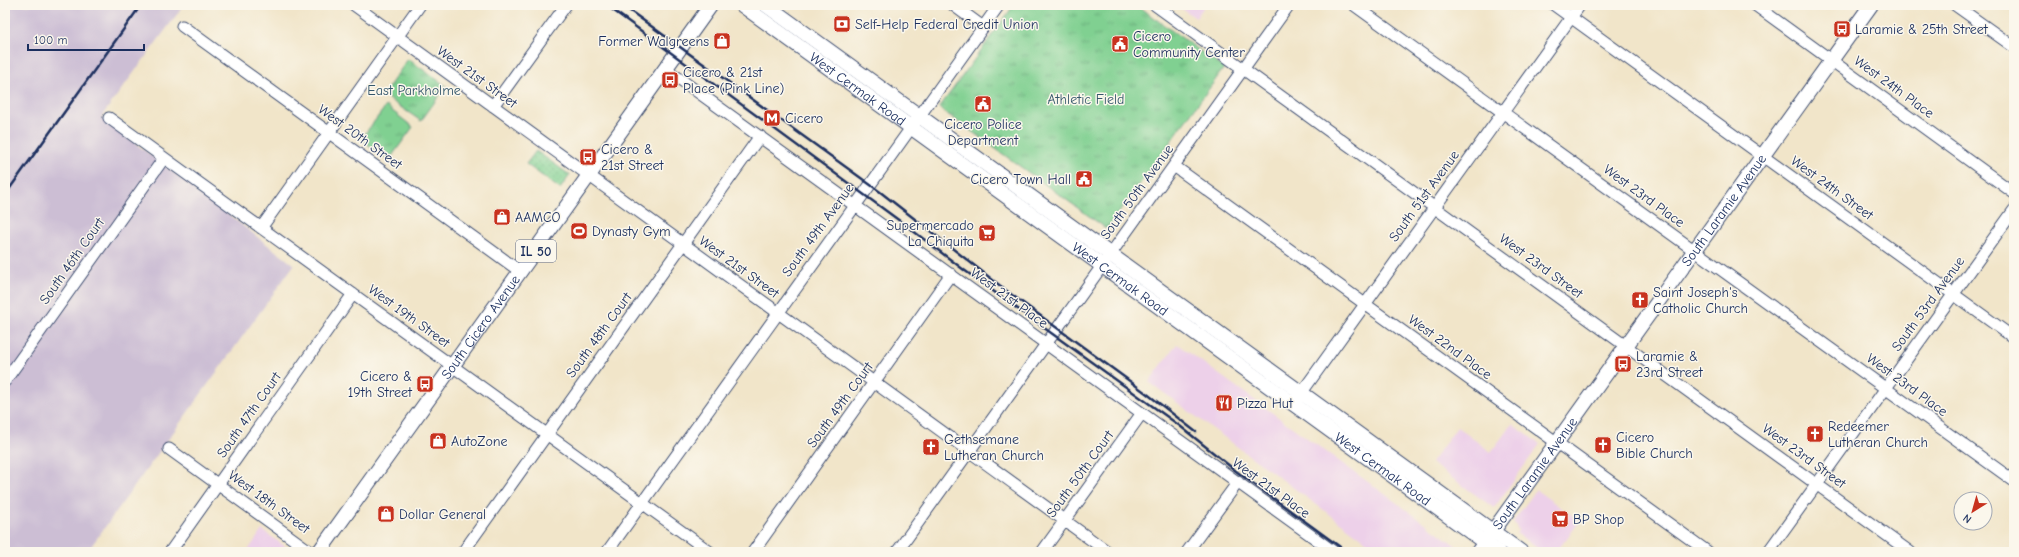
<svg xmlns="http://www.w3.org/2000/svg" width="2019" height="557" viewBox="0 0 2019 557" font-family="'Comic Neue',sans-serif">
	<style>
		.built { fill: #edd0e9 }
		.industrial { fill: #ccbed4 }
		.grass { fill: url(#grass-dots); stroke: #4e8078 }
		.park { fill: url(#park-tufts); stroke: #4e8078 }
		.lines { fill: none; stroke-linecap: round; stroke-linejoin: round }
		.minor-casing { stroke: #3b4a6e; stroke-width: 13 }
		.major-casing { stroke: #3b4a6e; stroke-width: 16 }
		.minor { stroke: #fff; stroke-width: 11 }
		.major { stroke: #fff; stroke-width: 14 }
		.rail { stroke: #1b2f5e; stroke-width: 2.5 }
		.labels { text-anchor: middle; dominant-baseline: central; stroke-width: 3; stroke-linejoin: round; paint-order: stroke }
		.shield { fill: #fbf7ec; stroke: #5e6b89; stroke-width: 1 }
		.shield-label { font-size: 13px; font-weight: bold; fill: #1b2f5e }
		.poi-label { font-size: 14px; fill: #1b2f5e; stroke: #fbf7ec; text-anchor: start }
		.street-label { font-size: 14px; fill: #1b2f5e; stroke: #fbf7ec }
		.park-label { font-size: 14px; fill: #34576b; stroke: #fbf7ec }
	</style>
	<defs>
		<pattern id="grass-dots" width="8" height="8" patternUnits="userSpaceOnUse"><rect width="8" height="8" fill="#80d091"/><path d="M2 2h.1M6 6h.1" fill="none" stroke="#68a97a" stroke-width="1.8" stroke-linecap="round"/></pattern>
		<pattern id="park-tufts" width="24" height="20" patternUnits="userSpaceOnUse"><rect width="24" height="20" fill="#80d091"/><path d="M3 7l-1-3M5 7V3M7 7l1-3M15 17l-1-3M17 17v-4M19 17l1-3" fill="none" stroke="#68a97a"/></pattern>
	</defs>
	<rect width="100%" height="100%" fill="#fbf7ec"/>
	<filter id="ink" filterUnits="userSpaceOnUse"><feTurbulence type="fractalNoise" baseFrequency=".025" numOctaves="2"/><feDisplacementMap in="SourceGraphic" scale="8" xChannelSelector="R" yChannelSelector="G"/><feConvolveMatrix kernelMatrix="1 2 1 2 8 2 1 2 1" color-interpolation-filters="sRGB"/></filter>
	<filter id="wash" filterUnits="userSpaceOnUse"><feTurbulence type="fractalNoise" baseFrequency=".012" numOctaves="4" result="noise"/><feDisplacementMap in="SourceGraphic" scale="16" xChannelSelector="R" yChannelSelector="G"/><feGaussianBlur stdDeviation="0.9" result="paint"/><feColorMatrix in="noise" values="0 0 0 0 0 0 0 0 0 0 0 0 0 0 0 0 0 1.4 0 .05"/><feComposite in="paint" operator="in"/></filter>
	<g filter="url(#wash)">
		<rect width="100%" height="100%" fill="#f1e5c9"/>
		<path class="built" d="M1176 5H1205L1196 18Z
			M1177 344 1462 550 1460 552H1381L1149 382Z
			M1512 424 1540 444 1494 508 1431 463 1457 427 1491 452Z
			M1536 490 1580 521 1556 552H1543L1516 533 1518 531 1516 525 1513 522Z
			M262 530 293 552H247Z"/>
		<path class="industrial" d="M5 5H184L101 117 294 265 87 552H5Z"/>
		<path class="grass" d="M536 151 570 175 560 189 526 164Z"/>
		<path class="park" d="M1014 5H1136L1224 68 1107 229 939 108Z
			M408 59 446 86 421 121 383 95Z
			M386 106 413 127 389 160 361 139Z"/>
	</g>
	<g filter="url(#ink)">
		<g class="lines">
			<defs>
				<path id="minor" d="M354 5 1108 552
					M953 5 983 27
					M1155 5 1910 552
					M1354 5 2014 481
					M1554 5 2014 338
					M1755 5 2014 193
					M1955 5 2014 47
					M182 26 521 272
					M666 69 1334 552
					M493 106 566 5
					M109 118 710 552
					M1174 166 1708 552
					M261 228 420 5
					M5 381 164 158
					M1297 399 1580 5
					M169 449 311 552
					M170 552 353 294
					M463 552 760 136
					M607 552 999 5
					M753 552 951 274
					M897 552 1289 5
					M1042 552 1142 413
					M1187 552 1238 482
					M1768 552 2014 210"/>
				<g id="major">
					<path id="s1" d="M742 5 1498 552"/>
					<path d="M766 5 1521 552"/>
					<path id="s2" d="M319 552 711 5"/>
					<path id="s3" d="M1478 552 1871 5"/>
				</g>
			</defs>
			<use href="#minor" class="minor-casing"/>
			<use href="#major" class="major-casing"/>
			<use href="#minor" class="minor"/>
			<use href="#major" class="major"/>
			<path class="rail" d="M606 5 908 227 964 270 1180 426 1236 471 1347 552
				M622 5 879 191 1012 295 1146 393 1196 432
				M5 195 141 5"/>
		</g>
	</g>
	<defs>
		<symbol id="bank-square" viewBox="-11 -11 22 22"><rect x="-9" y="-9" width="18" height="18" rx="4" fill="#c8321e" stroke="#fbf7ec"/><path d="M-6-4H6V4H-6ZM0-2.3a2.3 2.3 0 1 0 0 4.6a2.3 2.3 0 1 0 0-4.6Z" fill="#fff"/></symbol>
		<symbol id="bus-square" viewBox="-11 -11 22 22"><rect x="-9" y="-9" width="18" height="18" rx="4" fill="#c8321e" stroke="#fbf7ec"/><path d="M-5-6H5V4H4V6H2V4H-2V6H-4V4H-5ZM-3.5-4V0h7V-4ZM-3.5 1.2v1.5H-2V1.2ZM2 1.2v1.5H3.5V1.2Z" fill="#fff"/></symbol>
		<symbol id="shop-square" viewBox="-11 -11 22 22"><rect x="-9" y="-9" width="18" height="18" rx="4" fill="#c8321e" stroke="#fbf7ec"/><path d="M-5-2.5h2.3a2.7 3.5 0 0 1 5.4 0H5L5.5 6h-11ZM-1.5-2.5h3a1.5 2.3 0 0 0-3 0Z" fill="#fff"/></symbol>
		<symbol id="civic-square" viewBox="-11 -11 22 22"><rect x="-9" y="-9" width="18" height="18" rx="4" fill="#c8321e" stroke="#fbf7ec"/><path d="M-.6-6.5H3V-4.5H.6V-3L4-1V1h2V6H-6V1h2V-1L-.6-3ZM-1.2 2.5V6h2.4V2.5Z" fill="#fff"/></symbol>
		<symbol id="metro-square" viewBox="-11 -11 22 22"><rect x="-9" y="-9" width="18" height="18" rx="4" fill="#c8321e" stroke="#fbf7ec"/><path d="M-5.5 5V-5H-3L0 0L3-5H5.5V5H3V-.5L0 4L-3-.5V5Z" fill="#fff"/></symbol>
		<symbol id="stadium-square" viewBox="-11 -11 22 22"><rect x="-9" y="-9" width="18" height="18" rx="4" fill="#c8321e" stroke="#fbf7ec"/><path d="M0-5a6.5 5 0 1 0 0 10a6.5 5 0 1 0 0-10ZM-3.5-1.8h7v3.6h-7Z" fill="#fff"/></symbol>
		<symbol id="supermarket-square" viewBox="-11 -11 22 22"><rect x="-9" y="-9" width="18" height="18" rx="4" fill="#c8321e" stroke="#fbf7ec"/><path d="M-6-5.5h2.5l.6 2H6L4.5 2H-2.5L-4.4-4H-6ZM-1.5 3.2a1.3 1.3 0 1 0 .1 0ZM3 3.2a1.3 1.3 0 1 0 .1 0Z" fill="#fff"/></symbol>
		<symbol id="church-square" viewBox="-11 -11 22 22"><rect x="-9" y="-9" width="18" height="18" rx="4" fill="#c8321e" stroke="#fbf7ec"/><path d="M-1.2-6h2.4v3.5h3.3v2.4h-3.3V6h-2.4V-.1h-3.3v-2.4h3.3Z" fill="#fff"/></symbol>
		<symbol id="restaurant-square" viewBox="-11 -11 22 22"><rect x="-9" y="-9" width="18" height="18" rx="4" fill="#c8321e" stroke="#fbf7ec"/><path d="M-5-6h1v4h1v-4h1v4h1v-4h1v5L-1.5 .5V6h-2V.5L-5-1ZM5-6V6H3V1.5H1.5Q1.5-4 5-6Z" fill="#fff"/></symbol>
	</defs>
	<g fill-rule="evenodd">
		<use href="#bank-square" x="832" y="14" width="20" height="20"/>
		<use href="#bus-square" x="1832" y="19" width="20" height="20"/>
		<use href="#shop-square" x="712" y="31" width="20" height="20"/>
		<use href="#civic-square" x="1110" y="34" width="20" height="20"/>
		<use href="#bus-square" x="660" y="70" width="20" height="20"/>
		<use href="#civic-square" x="973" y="94" width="20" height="20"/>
		<use href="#metro-square" x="762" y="108" width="20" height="20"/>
		<use href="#bus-square" x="578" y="147" width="20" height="20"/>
		<use href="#civic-square" x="1074" y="169" width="20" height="20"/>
		<use href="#shop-square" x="492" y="207" width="20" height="20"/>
		<use href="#stadium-square" x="569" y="221" width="20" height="20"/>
		<use href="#supermarket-square" x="977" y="223" width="20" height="20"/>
		<use href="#church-square" x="1630" y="290" width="20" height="20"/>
		<use href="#bus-square" x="1613" y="354" width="20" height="20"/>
		<use href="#bus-square" x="415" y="374" width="20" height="20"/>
		<use href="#restaurant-square" x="1214" y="393" width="20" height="20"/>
		<use href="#church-square" x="1805" y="424" width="20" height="20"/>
		<use href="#shop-square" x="428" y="431" width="20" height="20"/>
		<use href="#church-square" x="1593" y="435" width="20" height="20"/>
		<use href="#church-square" x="921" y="437" width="20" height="20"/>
		<use href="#shop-square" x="376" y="504" width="20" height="20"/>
		<use href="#supermarket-square" x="1550" y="509" width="20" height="20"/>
	</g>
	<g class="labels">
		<rect class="shield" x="516" y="240" width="40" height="22" rx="3"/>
		<g class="shield-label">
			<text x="536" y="251">IL 50</text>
		</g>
		<g class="poi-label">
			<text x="855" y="24">Self-Help Federal Credit Union</text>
			<text x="1855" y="29">Laramie &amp; 25th Street</text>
			<text x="1133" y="36">Cicero<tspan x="1133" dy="16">Community Center</tspan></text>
			<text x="709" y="41" text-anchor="end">Former Walgreens</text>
			<text x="683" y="72">Cicero &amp; 21st<tspan x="683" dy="16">Place (Pink Line)</tspan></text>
			<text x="785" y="118">Cicero</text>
			<text x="983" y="124" text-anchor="middle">Cicero Police<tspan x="983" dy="16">Department</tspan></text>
			<text x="601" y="149">Cicero &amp;<tspan x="601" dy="16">21st Street</tspan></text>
			<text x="1071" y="179" text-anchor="end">Cicero Town Hall</text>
			<text x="515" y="217">AAMCO</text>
			<text x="974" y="225" text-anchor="end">Supermercado<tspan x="974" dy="16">La Chiquita</tspan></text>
			<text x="592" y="231">Dynasty Gym</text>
			<text x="1653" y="292">Saint Joseph's<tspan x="1653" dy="16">Catholic Church</tspan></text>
			<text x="1636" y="356">Laramie &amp;<tspan x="1636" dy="16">23rd Street</tspan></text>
			<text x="412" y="376" text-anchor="end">Cicero &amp;<tspan x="412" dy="16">19th Street</tspan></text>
			<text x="1237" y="403">Pizza Hut</text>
			<text x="1828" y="426">Redeemer<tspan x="1828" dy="16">Lutheran Church</tspan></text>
			<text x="1616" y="437">Cicero<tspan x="1616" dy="16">Bible Church</tspan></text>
			<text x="944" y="439">Gethsemane<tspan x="944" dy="16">Lutheran Church</tspan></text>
			<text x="451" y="441">AutoZone</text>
			<text x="399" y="514">Dollar General</text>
			<text x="1573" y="519">BP Shop</text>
		</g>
		<g class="street-label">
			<text transform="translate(477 77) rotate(36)">West 21st Street</text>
			<text transform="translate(1894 87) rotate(36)">West 24th Place</text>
			<text stroke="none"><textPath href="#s1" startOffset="143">West Cermak Road</textPath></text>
			<text transform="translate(360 137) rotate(36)">West 20th Street</text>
			<text transform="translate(1832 188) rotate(36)">West 24th Street</text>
			<text transform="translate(1137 192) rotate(-54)">South 50th Avenue</text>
			<text transform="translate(1424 196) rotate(-54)">South 51st Avenue</text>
			<text transform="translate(1644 196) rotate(36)">West 23rd Place</text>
			<text stroke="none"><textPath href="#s3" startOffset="421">South Laramie Avenue</textPath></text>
			<text transform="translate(818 230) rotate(-54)">South 49th Avenue</text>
			<text transform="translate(72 261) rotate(-55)">South 46th Court</text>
			<text transform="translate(1541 266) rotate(36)">West 23rd Street</text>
			<text transform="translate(739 267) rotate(36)">West 21st Street</text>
			<text stroke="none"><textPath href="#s1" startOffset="467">West Cermak Road</textPath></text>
			<text transform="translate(1009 298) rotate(36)">West 21st Place</text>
			<text transform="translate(1928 304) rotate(-54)">South 53rd Avenue</text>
			<text transform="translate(409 316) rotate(36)">West 19th Street</text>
			<text stroke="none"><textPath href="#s2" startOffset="277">South Cicero Avenue</textPath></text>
			<text transform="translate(599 335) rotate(-54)">South 48th Court</text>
			<text transform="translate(1450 347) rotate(36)">West 22nd Place</text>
			<text transform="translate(1907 385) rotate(36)">West 23rd Place</text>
			<text transform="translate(840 405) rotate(-54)">South 49th Court</text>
			<text transform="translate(249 415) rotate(-55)">South 47th Court</text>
			<text transform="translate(1804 456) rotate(36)">West 23rd Street</text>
			<text stroke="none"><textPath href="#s1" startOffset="791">West Cermak Road</textPath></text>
			<text transform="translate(1080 474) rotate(-54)">South 50th Court</text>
			<text stroke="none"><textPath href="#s3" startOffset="97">South Laramie Avenue</textPath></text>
			<text transform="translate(1271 488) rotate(36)">West 21st Place</text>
			<text transform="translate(269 502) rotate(36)">West 18th Street</text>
		</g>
		<g class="park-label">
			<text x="414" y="90">East Parkholme</text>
			<text x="1086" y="99">Athletic Field</text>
		</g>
	</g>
	<rect width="2019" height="557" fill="none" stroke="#fbf7ec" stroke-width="20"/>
	<g transform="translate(1973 511) rotate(217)"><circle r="19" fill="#fbf7ec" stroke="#a1a7b3"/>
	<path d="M0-3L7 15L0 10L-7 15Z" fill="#c8321e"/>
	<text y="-6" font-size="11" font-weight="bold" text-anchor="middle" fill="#1b2f5e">N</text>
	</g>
	<path d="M28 44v6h116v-6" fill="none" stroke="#1b2f5e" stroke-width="2"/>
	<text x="34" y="44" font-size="12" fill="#1b2f5e" stroke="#fbf7ec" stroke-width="3" paint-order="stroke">100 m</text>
</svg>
